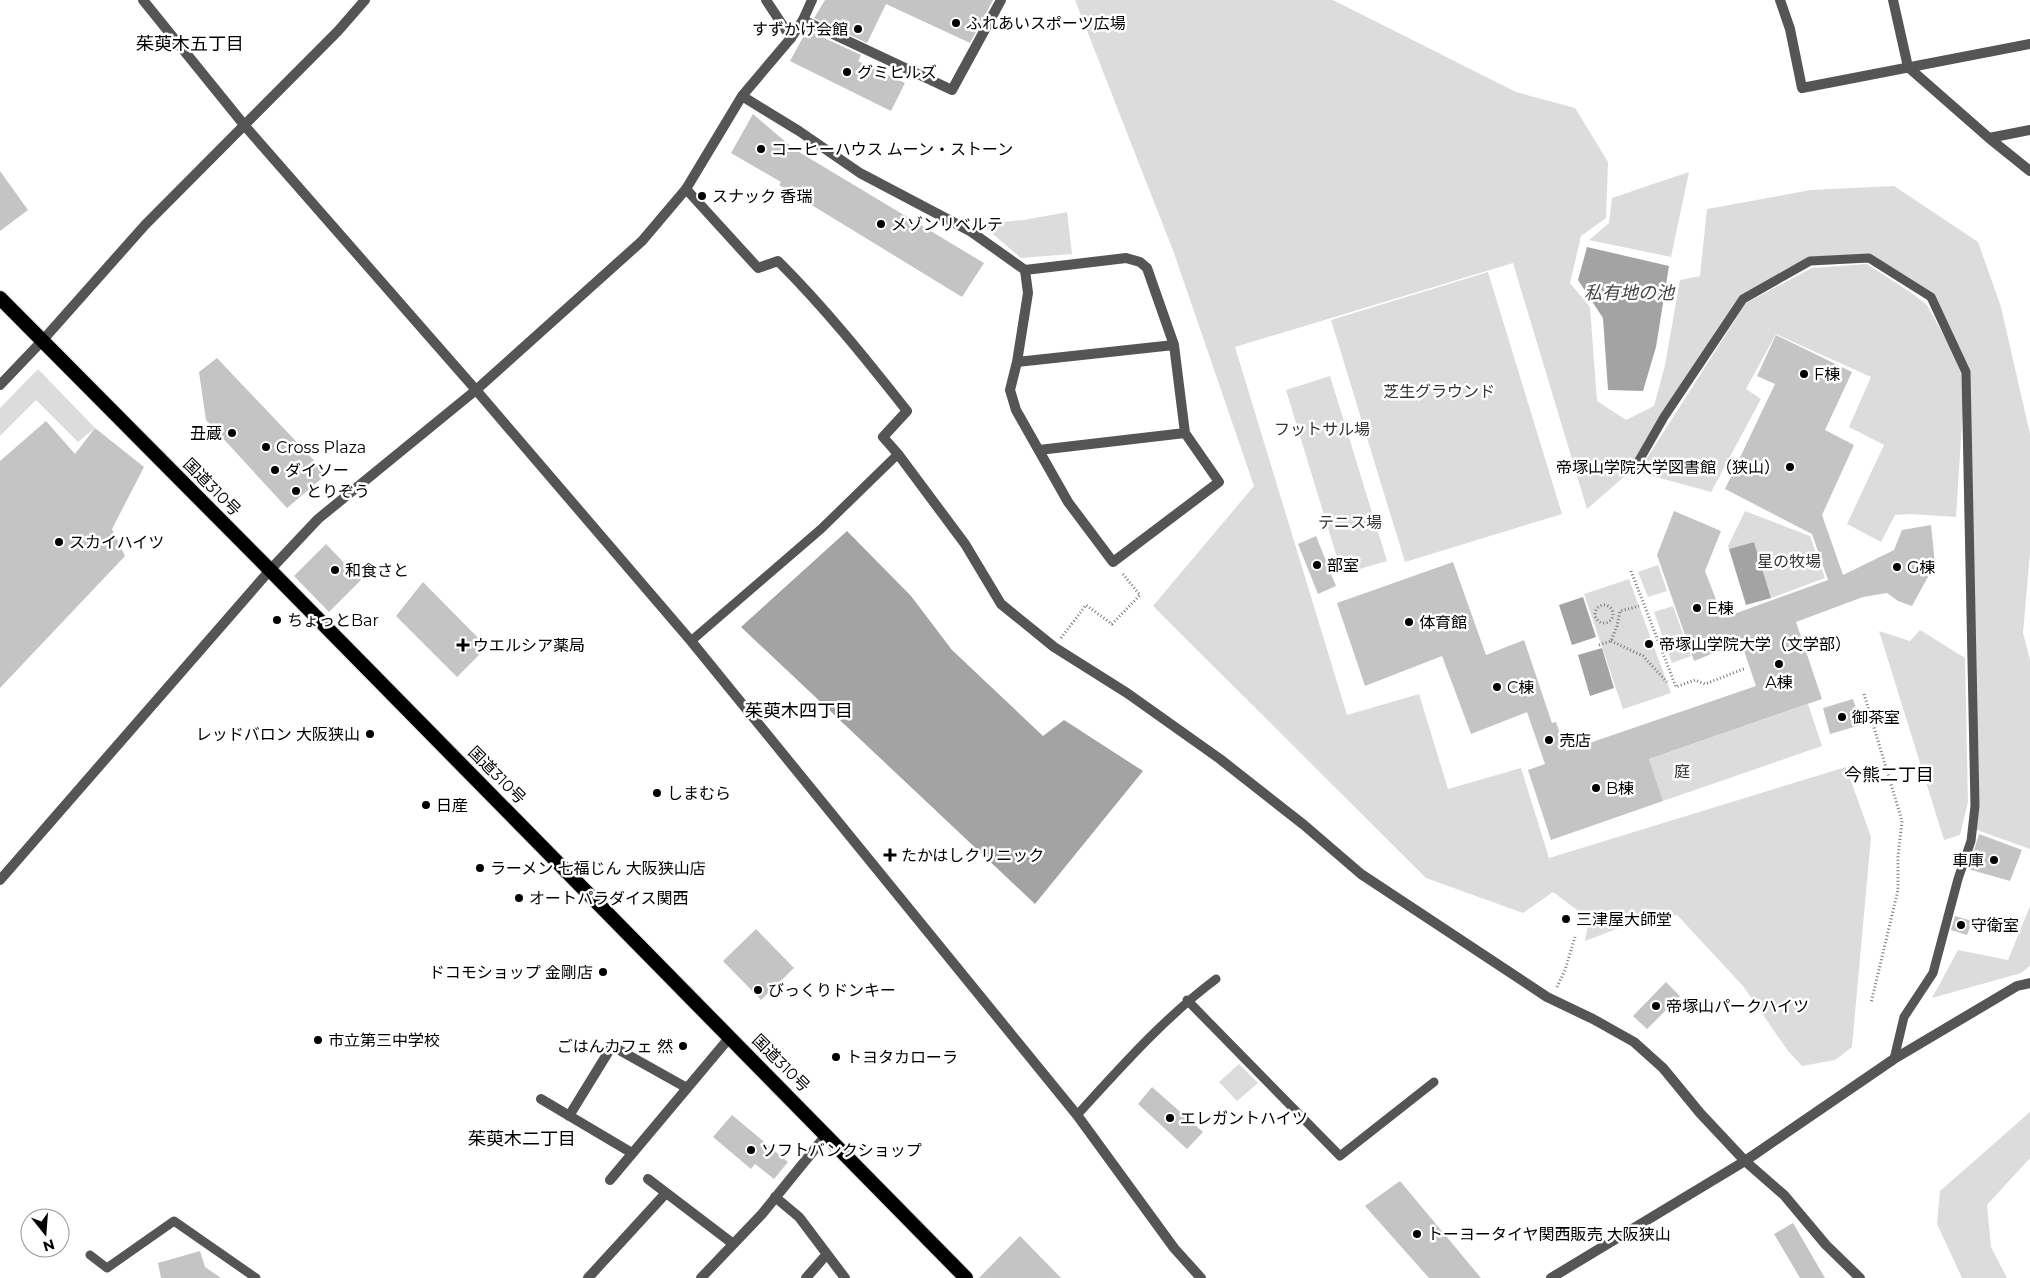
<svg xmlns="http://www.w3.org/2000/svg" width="2030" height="1278" viewBox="0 0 2030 1278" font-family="Montserrat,'Noto Sans JP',sans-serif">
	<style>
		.green { fill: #dcdcdc }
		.water { fill: #a3a3a3 }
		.building { fill: #c4c4c4 }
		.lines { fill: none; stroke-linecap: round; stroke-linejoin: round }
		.trunk-casing { stroke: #dbdbdb; stroke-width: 16 }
		.path { stroke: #777; stroke-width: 3; stroke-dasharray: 1 2.5; stroke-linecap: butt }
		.service { stroke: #555; stroke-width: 9 }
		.minor { stroke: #555; stroke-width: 10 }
		.tertiary { stroke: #555; stroke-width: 10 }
		.trunk { stroke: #000; stroke-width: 14 }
		.poi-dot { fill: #000; stroke: #fff; stroke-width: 2 }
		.labels { text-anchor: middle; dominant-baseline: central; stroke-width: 5; stroke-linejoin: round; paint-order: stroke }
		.poi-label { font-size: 16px; fill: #000; stroke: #fff; text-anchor: start }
		.park-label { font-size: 16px; fill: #333; stroke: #fff }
		.street-label { font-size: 16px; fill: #000; stroke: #fff }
		.neighbourhood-label { font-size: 18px; fill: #000; stroke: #fff }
		.water-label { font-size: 18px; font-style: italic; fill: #444; stroke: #fff }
	</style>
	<rect width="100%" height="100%" fill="#fff"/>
	<path class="green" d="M1075 0H1333L1516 92 1575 108 1608 162 1606 218 1581 236 1570 283 1590 307 1597 401 1626 420 1654 406 1665 365 1680 280 1700 276 1707 209 1811 190 1894 186 1978 242 2001 307 2030 434V552L2023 633 2030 660V849L1977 830 1966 372 1931 296 1869 258 1810 261 1743 299 1633 469 1587 509 1513 263 1235 347 1347 715 1419 694 1448 789 1521 768 1549 858 1846 767 1871 837 1852 1047 1835 1060 1802 1066 1788 1051 1743 986 1677 915 1640 920 1585 941 1589 919 1553 892 1523 913 1426 878 1153 606 1254 486 1174 253Z
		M1689 172 1671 257 1589 240 1609 223 1612 198Z
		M1067 212 1072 254 1021 258 981 224 1024 220Z
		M1867 264 1913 294 1927 305 1963 371V406L1956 517 1911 514 1895 515 1881 542 1847 524 1884 445 1849 427 1871 377 1776 334 1746 389 1761 399 1711 492 1638 472 1746 303 1812 268Z
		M1488 272 1562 514 1405 562 1331 320Z
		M38 369 95 428 78 442 36 400 0 436V408Z
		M1330 376 1387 561 1342 574 1286 390Z
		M1745 511 1810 536 1825 578 1771 598 1754 542 1729 549 1728 546Z
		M1658 565 1667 591 1648 597 1638 572Z
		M1629 579 1671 693 1623 709 1584 594Z
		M1673 606 1691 656 1672 663 1654 612Z
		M1920 630 1965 658 1968 802 1960 835 1944 840 1879 631 1910 641Z
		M1808 704 1822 746 1663 801 1649 759Z
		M2030 906V966L2021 973 1932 998 1958 950 2008 960Z
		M1239 1064 1258 1083 1237 1101 1219 1082Z
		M2030 1112V1158L1987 1205 1991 1247 2007 1278H1962L1937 1224 1940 1191Z"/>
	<path class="water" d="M1587 247 1669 266 1656 347 1643 391 1608 390 1603 318 1578 280Z
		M847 531 911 596 952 650 1043 736 1064 720 1143 771 1035 904 741 627Z
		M1754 542 1771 598 1746 605 1729 549Z
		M1583 597 1596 637 1572 645 1559 605Z
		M1602 648 1614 688 1590 696 1578 655Z"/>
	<path class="building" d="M825 0H993L970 43 886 4 867 43 814 18Z
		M807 30 861 55 858 61 905 83 891 111 790 61Z
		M753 114 794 149 984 263 962 297 779 185 781 182 731 153Z
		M0 171 28 210 0 231Z
		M1776 335 1852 372 1825 430 1854 445 1822 515 1843 575 1894 550 1902 530 1931 525 1935 564 1912 606 1898 601 1887 593 1863 597 1796 622 1822 699 1649 759 1663 801 1551 840 1528 770 1545 764 1527 712 1471 734 1442 656 1365 686 1337 603 1453 562 1486 655 1524 640 1552 723 1556 722 1566 751 1756 686 1741 642 1694 661 1657 555 1674 511 1721 531 1705 571 1723 618 1828 580 1812 534 1725 489 1775 384 1757 376Z
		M217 358 327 474 287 508 206 420 199 372Z
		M46 421 75 454 95 428 144 467 112 529 125 556 0 688V461Z
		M1316 536 1336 586 1318 594 1298 544Z
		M326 544 361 580 329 612 294 576Z
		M423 582 487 647 457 677 396 616Z
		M1853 699 1861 725 1830 734 1823 708Z
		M1979 834 2022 850 2010 881 1968 869Z
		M1955 916 1972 921 1967 935 1951 930Z
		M756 929 794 968 761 1000 723 961Z
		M1666 982 1680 996 1647 1029 1633 1016Z
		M1152 1087 1203 1132 1187 1149 1138 1104Z
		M732 1115 788 1162 774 1179 755 1164 751 1169 713 1137Z
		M1400 1181 1481 1278H1429L1365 1206Z
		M1793 1223 1825 1278H1800L1774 1234Z
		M1020 1236 1061 1278H979Z
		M200 1251 205 1267 221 1278H161L158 1263Z"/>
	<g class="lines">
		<defs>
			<path id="trunk" d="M0 298 270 570 966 1278"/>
		</defs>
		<use href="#trunk" class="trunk-casing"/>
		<path class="path" d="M1631 571 1676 687 1695 680 1705 684 1746 668
			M1595 614a9 9 0 1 1 18 0a9 9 0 1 1-18 0Z
			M1061 638 1086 605 1112 624 1140 595 1122 573
			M1611 641 1643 656 1667 682
			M1599 645 1611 641 1617 626 1620 611 1639 606
			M1864 694 1902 821 1898 856V890L1871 1003
			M1557 987 1565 970 1575 937"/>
		<path class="service" d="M1633 471 1664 417 1743 299 1810 261 1869 258 1931 297 1966 372 1975 806 1971 841 1958 879 1933 973 1904 1017 1894 1059
			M691 641 821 529 898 454
			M1187 1000 1340 1156 1434 1082
			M1077 1115C1121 1067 1164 1018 1216 979
			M90 1255 107 1268 174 1221 256 1278"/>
		<path class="minor" d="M143 0 245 126 476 390 691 641 1077 1115 1174 1248 1201 1278
			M766 0 791 38
			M1780 0 1790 29 1802 88 2030 44
			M1893 0 1908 67 1989 138 2030 171
			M803 20 952 90 1001 0
			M1989 138 2030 130
			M686 189 758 268 778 261C825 308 866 359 907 411L883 437 898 454 965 544 1001 604 1054 647 1127 693 1220 759 1304 825 1361 874 1547 997 1593 1019 1634 1042 1663 1068 1700 1113 1745 1161 1784 1195 1826 1245 1860 1278
			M1126 258 1140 262 1147 268 1174 345 1185 433 1219 482 1113 562 1068 502 1016 410 1010 390 1017 362 1028 293 1025 270Z
			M1017 362 1174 345
			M0 385 42 341 145 225 338 31 365 0
			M1039 450 1185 433
			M541 1099 632 1153
			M569 1116 612 1046 687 1088
			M648 1179 732 1243
			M610 1180 730 1037
			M775 1197 799 1217 845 1278
			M588 1278 666 1193
			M701 1278 762 1214 827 1134
			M806 1278 827 1254"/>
		<path class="tertiary" d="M742 96 799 131 860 173 970 231 1025 270
			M0 880 270 570 318 519 476 390 642 241 686 189 742 96 791 38 803 20 812 0
			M1551 1278 1745 1161 1894 1059 2017 986 2030 983"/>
		<use href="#trunk" class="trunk"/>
	</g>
	<g class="poi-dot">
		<circle cx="956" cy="23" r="5"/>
		<circle cx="858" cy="29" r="5"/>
		<circle cx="847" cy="72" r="5"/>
		<circle cx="761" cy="149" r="5"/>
		<circle cx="702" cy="196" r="5"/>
		<circle cx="881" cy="224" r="5"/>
		<circle cx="1804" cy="374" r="5"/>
		<circle cx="232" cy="433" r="5"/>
		<circle cx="266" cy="447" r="5"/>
		<circle cx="1790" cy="467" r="5"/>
		<circle cx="275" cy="470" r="5"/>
		<circle cx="296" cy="491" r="5"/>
		<circle cx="59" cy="542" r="5"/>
		<circle cx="1317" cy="565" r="5"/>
		<circle cx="1897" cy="567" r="5"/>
		<circle cx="335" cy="570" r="5"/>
		<circle cx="1697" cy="608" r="5"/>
		<circle cx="277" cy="620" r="5"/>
		<circle cx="1409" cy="622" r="5"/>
		<circle cx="1649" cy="644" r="5"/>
		<path d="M460.5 637.5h5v5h5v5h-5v5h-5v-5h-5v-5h5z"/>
		<circle cx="1779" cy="664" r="5"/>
		<circle cx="1497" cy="687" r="5"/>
		<circle cx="1842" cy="717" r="5"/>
		<circle cx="370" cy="734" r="5"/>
		<circle cx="1549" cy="740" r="5"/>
		<circle cx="1596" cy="788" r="5"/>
		<circle cx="657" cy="793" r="5"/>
		<circle cx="426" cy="805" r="5"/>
		<path d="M887.5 847.5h5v5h5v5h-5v5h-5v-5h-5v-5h5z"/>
		<circle cx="1994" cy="860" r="5"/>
		<circle cx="480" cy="868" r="5"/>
		<circle cx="519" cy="898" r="5"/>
		<circle cx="1566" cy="919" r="5"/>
		<circle cx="1961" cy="925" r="5"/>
		<circle cx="603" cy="972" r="5"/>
		<circle cx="758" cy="990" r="5"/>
		<circle cx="1656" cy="1006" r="5"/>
		<circle cx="318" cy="1040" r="5"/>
		<circle cx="683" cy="1046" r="5"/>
		<circle cx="836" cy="1057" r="5"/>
		<circle cx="1170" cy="1118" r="5"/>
		<circle cx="751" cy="1150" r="5"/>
		<circle cx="1417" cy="1234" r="5"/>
	</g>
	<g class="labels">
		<g class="poi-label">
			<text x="966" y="23">ふれあいスポーツ広場</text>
			<text x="848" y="29" text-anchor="end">すずかけ会館</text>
			<text x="857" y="72">グミヒルズ</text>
			<text x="771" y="149">コーヒーハウス ムーン・ストーン</text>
			<text x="712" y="196">スナック 香瑞</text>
			<text x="891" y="224">メゾンリベルテ</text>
			<text x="1814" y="374">F棟</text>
			<text x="222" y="433" text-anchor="end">丑蔵</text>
			<text x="276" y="447">Cross Plaza</text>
			<text x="1780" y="467" text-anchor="end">帝塚山学院大学図書館（狭山）</text>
			<text x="285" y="470">ダイソー</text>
			<text x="306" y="491">とりぞう</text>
			<text x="69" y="542">スカイハイツ</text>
			<text x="1327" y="565">部室</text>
			<text x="1907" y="567">G棟</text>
			<text x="345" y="570">和食さと</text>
			<text x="1707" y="608">E棟</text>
			<text x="287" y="620">ちょっとBar</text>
			<text x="1419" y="622">体育館</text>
			<text x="1659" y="644">帝塚山学院大学（文学部）</text>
			<text x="473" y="645">ウエルシア薬局</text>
			<text x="1779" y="682" text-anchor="middle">A棟</text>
			<text x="1507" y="687">C棟</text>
			<text x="1852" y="717">御茶室</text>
			<text x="360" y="734" text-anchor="end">レッドバロン 大阪狭山</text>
			<text x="1559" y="740">売店</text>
			<text x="1606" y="788">B棟</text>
			<text x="667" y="793">しまむら</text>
			<text x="436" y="805">日産</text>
			<text x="901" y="855">たかはしクリニック</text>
			<text x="1984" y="860" text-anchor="end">車庫</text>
			<text x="490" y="868">ラーメン 七福じん 大阪狭山店</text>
			<text x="529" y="898">オートパラダイス関西</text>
			<text x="1576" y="919">三津屋大師堂</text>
			<text x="1971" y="925">守衛室</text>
			<text x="593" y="972" text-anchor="end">ドコモショップ 金剛店</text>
			<text x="768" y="990">びっくりドンキー</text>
			<text x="1666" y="1006">帝塚山パークハイツ</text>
			<text x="328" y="1040">市立第三中学校</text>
			<text x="673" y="1046" text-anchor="end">ごはんカフェ 然</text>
			<text x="846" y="1057">トヨタカローラ</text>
			<text x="1180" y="1118">エレガントハイツ</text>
			<text x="761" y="1150">ソフトバンクショップ</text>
			<text x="1427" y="1234">トーヨータイヤ関西販売 大阪狭山</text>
		</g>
		<g class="park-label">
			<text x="1439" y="391">芝生グラウンド</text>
			<text x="1322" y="429">フットサル場</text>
			<text x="1350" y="522">テニス場</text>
			<text x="1789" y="561">星の牧場</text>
			<text x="1682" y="771">庭</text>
		</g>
		<g class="street-label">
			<text transform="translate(212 487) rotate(45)">国道310号</text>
			<text transform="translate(497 775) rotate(45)">国道310号</text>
			<text transform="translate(781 1063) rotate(45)">国道310号</text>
		</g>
		<g class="neighbourhood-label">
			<text x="190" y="44">茱萸木五丁目</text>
			<text x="799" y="711">茱萸木四丁目</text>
			<text x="1889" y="775">今熊二丁目</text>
			<text x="522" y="1139">茱萸木二丁目</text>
		</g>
		<g class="water-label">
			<text x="1629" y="293">私有地の池</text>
		</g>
	</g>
	<g transform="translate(45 1233) rotate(163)"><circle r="24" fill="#ffffff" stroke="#999999"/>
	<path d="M0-4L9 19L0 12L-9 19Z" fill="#000000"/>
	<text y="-8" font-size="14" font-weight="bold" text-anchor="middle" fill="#000000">N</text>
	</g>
</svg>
